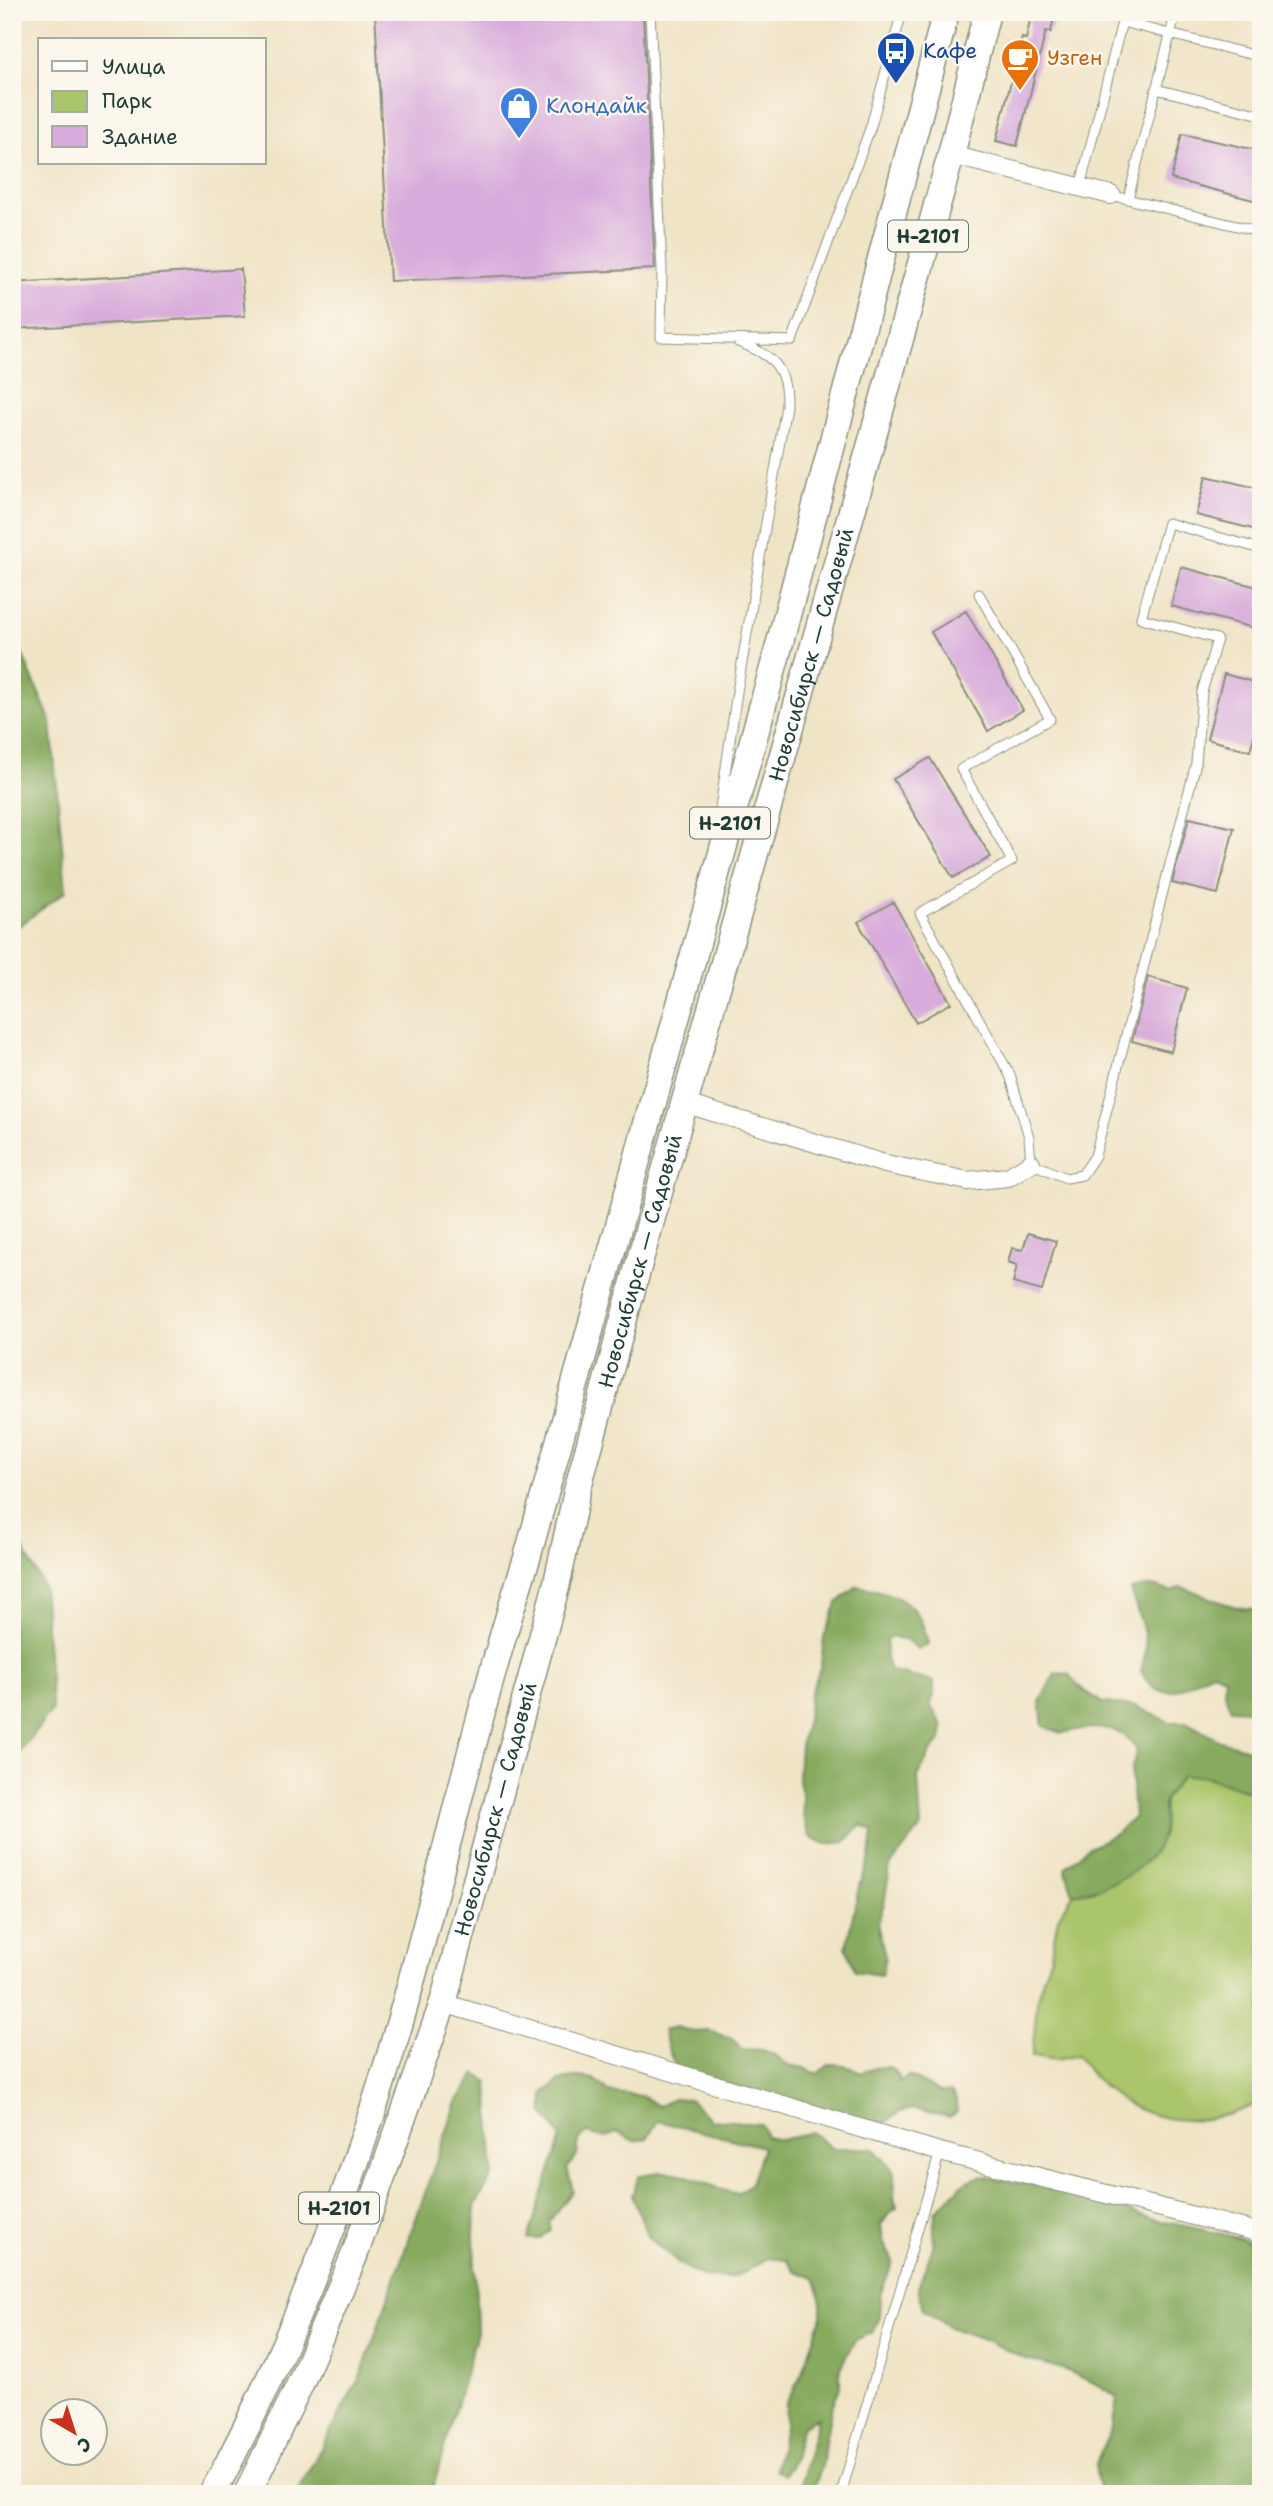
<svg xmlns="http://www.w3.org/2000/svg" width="1273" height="2506" viewBox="0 0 1273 2506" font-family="'Shantell Sans',sans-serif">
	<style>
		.green { fill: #aac56b; stroke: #648150; stroke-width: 2 }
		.forest { fill: #87aa5f; stroke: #53744a; stroke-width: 2 }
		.building { fill: #d8abdc }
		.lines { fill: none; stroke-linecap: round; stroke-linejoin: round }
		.service-casing { stroke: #88907d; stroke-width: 11 }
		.minor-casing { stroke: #88907d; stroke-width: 20 }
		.primary-casing { stroke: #88907d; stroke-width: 29 }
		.service { stroke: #fff; stroke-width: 9 }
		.minor { stroke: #fff; stroke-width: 18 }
		.primary { stroke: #fff; stroke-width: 26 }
		.labels { text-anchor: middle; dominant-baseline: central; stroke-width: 5; stroke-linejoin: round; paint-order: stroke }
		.shield { fill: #fbf7ec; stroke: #61756b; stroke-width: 2 }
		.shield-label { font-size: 19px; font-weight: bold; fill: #1f3d34 }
		.transit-label { font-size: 21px; fill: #164399; stroke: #fbf7ec; text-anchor: start }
		.food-label { font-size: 21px; fill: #c56008; stroke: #fbf7ec; text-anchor: start }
		.shop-label { font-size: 21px; fill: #366cbe; stroke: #fbf7ec; text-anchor: start }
		.street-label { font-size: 21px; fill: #1f3d34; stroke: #fbf7ec }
	</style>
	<rect width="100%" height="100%" fill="#fbf7ec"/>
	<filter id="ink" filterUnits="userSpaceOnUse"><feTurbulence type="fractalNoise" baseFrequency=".0143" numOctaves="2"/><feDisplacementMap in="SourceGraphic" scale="14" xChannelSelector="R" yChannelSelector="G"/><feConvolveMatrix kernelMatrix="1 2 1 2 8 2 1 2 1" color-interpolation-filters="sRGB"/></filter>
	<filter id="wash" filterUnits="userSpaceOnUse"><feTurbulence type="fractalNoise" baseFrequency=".00686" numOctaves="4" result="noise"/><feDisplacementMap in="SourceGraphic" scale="28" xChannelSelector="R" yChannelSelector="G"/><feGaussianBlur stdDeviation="1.57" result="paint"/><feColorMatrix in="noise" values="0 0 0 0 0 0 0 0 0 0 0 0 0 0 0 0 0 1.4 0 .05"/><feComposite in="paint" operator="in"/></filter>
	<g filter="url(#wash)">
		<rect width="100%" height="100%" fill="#f0e4c6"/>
		<path class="green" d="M1182 1776H1204L1261 1795V2102C1189 2136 1122 2122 1077 2055L1057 2060 1032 2056 1038 1994 1051 1955 1058 1918 1073 1894 1095 1890 1163 1835 1164 1800Z"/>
		<path class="forest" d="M12 630 51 722 66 891 12 931Z
			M12 1528 43 1586 52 1710 12 1763Z
			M857 1586C896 1593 921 1602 928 1644L918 1649 908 1641 891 1636 886 1640V1658L890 1671 934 1682V1692L930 1704 943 1728 941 1740 931 1751 918 1777 921 1827 890 1866 884 1904 877 1923 885 1957 881 1975 855 1971 846 1947 859 1887 870 1858 873 1831 861 1825 845 1842 826 1844 809 1836 803 1815 802 1795 798 1775 800 1746 807 1720 810 1694 821 1666 824 1637 837 1603Z
			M1152 1586 1172 1592 1180 1587C1206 1593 1233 1613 1261 1608V1711L1231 1709 1224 1693 1225 1677 1212 1672C1184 1685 1161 1709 1141 1671 1152 1635 1139 1623 1131 1590Z
			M1055 1673 1068 1674 1084 1691 1103 1703 1135 1706 1169 1722H1186L1220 1741 1245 1748 1261 1756V1795L1204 1776H1182C1177 1783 1169 1790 1165 1798 1160 1809 1166 1825 1162 1836 1149 1872 1108 1888 1073 1894L1065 1868 1087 1848 1116 1834 1134 1817 1131 1772 1137 1749 1124 1735 1111 1729 1087 1728 1061 1733 1043 1726 1040 1702Z
			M676 2027 694 2032 709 2031 731 2038 742 2049 763 2050 775 2055 788 2065 805 2068 817 2074 830 2064 844 2065 861 2073 875 2068 890 2067 899 2076 898 2082 909 2076 940 2092H951L956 2099 957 2112 950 2117 913 2109 899 2112 885 2123 869 2122 679 2072 669 2052 663 2030Z
			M476 2074 488 2082 494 2174 475 2205 474 2236 477 2332 431 2494H296L361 2375 457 2102Z
			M576 2077 594 2079 608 2092 641 2096 659 2106 675 2098 691 2100 711 2121C728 2118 744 2124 761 2124L766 2137 781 2140 812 2132 831 2148H873L895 2172 894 2198 897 2208 888 2215 881 2225 883 2242 893 2261 880 2295 879 2316 872 2333 855 2340 840 2368V2386L831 2410 825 2441 823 2462 812 2494H798L818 2418 802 2426C794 2447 799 2457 784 2475L775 2470 785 2428 786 2403 799 2380 821 2319V2298L814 2278 795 2271 786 2260 768 2258 743 2273 728 2278 703 2277 680 2264 649 2238 632 2195 639 2176C680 2163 700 2185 737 2194L751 2183 763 2147 658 2121 647 2138 634 2141 617 2132 606 2138 587 2133 579 2140 577 2156 567 2167 573 2191 549 2222 551 2230 540 2239H528L561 2137 543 2112 544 2093 559 2081Z
			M981 2176C1016 2182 1051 2188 1086 2197 1108 2203 1130 2213 1152 2219 1189 2228 1226 2232 1261 2246V2494H1100L1095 2465 1113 2425 1117 2397 1094 2383 1066 2370 1023 2358 984 2339 952 2328 923 2310 918 2287 933 2247 935 2212 965 2182Z"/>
		<g id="blocks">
			<path class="building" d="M375 12H643L655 269 390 281Z
				M1032 12H1055L1051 32 1046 31 1017 146 996 141 1022 38 1026 39Z
				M1182 134 1261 151V202L1171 179Z
				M241 269 245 316 12 329V283Z
				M1206 476 1261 489V531L1196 515Z
				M1181 567 1261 588V630L1171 606Z
				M966 611 1023 710 988 731 931 632Z
				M1224 674 1261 684V710L1250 751 1207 739Z
				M930 758 991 857 953 878 893 779Z
				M1189 818 1234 828 1218 894 1172 883Z
				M893 902 951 1003 916 1023 858 922Z
				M1148 977 1187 988 1171 1052 1132 1041Z
				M1028 1233 1056 1241 1042 1291 1013 1283 1017 1265 1008 1262 1012 1248 1023 1250Z"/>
		</g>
	</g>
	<g filter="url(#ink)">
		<use href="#blocks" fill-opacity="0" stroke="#88907d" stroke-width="2"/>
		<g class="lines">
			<defs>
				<path id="service" d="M650 12 662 269 661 337 792 341 871 126 902 12
					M1156 89 1261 115
					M1080 187 1122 22 1261 57
					M1111 195 1261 232
					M1128 199 1176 12
					M979 594 1050 719 961 769 1012 861 920 913 1010 1075 1029 1137 1031 1163 1066 1178 1082 1175 1095 1156 1196 763 1202 692 1217 639 1141 618 1168 523 1261 549
					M718 822 737 692 786 406C787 367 773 355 738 342
					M841 2494 940 2152"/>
				<path id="minor" d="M951 155 1111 195
					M683 1103 885 1164 968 1181 1008 1177 1031 1163
					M443 2003 940 2152 1261 2233"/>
				<g id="primary">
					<path d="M212 2494C297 2337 359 2168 407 1997 447 1851 480 1703 527 1558L775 661 946 12"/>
					<path id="s1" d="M247 2494 301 2382 354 2256 443 2003 556 1587 577 1491 641 1256 867 458 951 155 987 12"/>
				</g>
			</defs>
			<use href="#service" class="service-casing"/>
			<use href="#minor" class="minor-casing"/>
			<use href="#primary" class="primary-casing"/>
			<use href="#service" class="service"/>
			<use href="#minor" class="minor"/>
			<use href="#primary" class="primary"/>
		</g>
	</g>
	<defs>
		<symbol id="bus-pin" viewBox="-11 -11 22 30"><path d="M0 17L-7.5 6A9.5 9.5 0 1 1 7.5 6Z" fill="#1a4fb4" stroke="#fbf7ec"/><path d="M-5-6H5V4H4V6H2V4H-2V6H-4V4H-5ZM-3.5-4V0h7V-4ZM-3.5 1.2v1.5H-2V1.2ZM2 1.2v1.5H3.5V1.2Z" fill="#fff"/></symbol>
		<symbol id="cafe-pin" viewBox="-11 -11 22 30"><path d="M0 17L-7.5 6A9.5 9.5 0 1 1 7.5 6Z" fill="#e8710a" stroke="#fbf7ec"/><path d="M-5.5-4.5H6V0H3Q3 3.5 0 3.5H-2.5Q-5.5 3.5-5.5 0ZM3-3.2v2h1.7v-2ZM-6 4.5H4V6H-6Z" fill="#fff"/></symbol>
		<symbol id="shop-pin" viewBox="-11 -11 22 30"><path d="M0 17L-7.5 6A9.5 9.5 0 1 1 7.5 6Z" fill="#3f7fe0" stroke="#fbf7ec"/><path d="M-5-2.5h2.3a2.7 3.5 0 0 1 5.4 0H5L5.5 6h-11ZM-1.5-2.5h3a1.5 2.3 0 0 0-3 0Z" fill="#fff"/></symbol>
	</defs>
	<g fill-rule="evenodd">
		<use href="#bus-pin" x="874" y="29" width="44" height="60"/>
		<use href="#cafe-pin" x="998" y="36" width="44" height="60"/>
		<use href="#shop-pin" x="497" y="84" width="44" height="60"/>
	</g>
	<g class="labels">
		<g class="shield">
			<rect x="888" y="220.5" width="80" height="31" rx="5"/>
			<rect x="690" y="807.5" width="80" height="31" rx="5"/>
			<rect x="299" y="2192.5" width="80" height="31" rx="5"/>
		</g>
		<g class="shield-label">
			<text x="928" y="236">Н-2101</text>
			<text x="730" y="823">Н-2101</text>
			<text x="339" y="2208">Н-2101</text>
		</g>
		<g class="transit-label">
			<text x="923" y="51">Кафе</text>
		</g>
		<g class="food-label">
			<text x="1047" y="58">Узген</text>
		</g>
		<g class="shop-label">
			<text x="546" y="106">Клондайк</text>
		</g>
		<g class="street-label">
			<text stroke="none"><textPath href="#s1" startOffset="1927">Новосибирск — Садовый</textPath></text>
			<text stroke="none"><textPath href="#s1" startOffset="1297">Новосибирск — Садовый</textPath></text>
			<text stroke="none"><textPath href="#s1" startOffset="730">Новосибирск — Садовый</textPath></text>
		</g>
	</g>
	<rect width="1273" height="2506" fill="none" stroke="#fbf7ec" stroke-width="42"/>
	<rect x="38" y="38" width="228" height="126" fill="#fbf7ec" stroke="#a3ada2" stroke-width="2"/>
	<rect x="52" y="61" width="35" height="10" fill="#ffffff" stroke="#a3ada2" stroke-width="2"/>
	<text x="102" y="74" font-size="21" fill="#1f3d34">Улица</text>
	<rect x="52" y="91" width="35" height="21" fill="#aac56b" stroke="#a3ada2" stroke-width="2"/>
	<text x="102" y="108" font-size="21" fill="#1f3d34">Парк</text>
	<rect x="52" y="126" width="35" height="21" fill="#d8abdc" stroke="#a3ada2" stroke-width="2"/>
	<text x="102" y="144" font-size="21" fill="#1f3d34">Здание</text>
	<g transform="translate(74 2432) rotate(141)"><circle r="33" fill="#fbf7ec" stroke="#a3ada2" stroke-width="2"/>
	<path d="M0-5L12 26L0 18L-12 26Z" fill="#c8321e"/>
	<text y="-10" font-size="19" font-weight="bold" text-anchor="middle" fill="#1f3d34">С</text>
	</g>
</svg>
